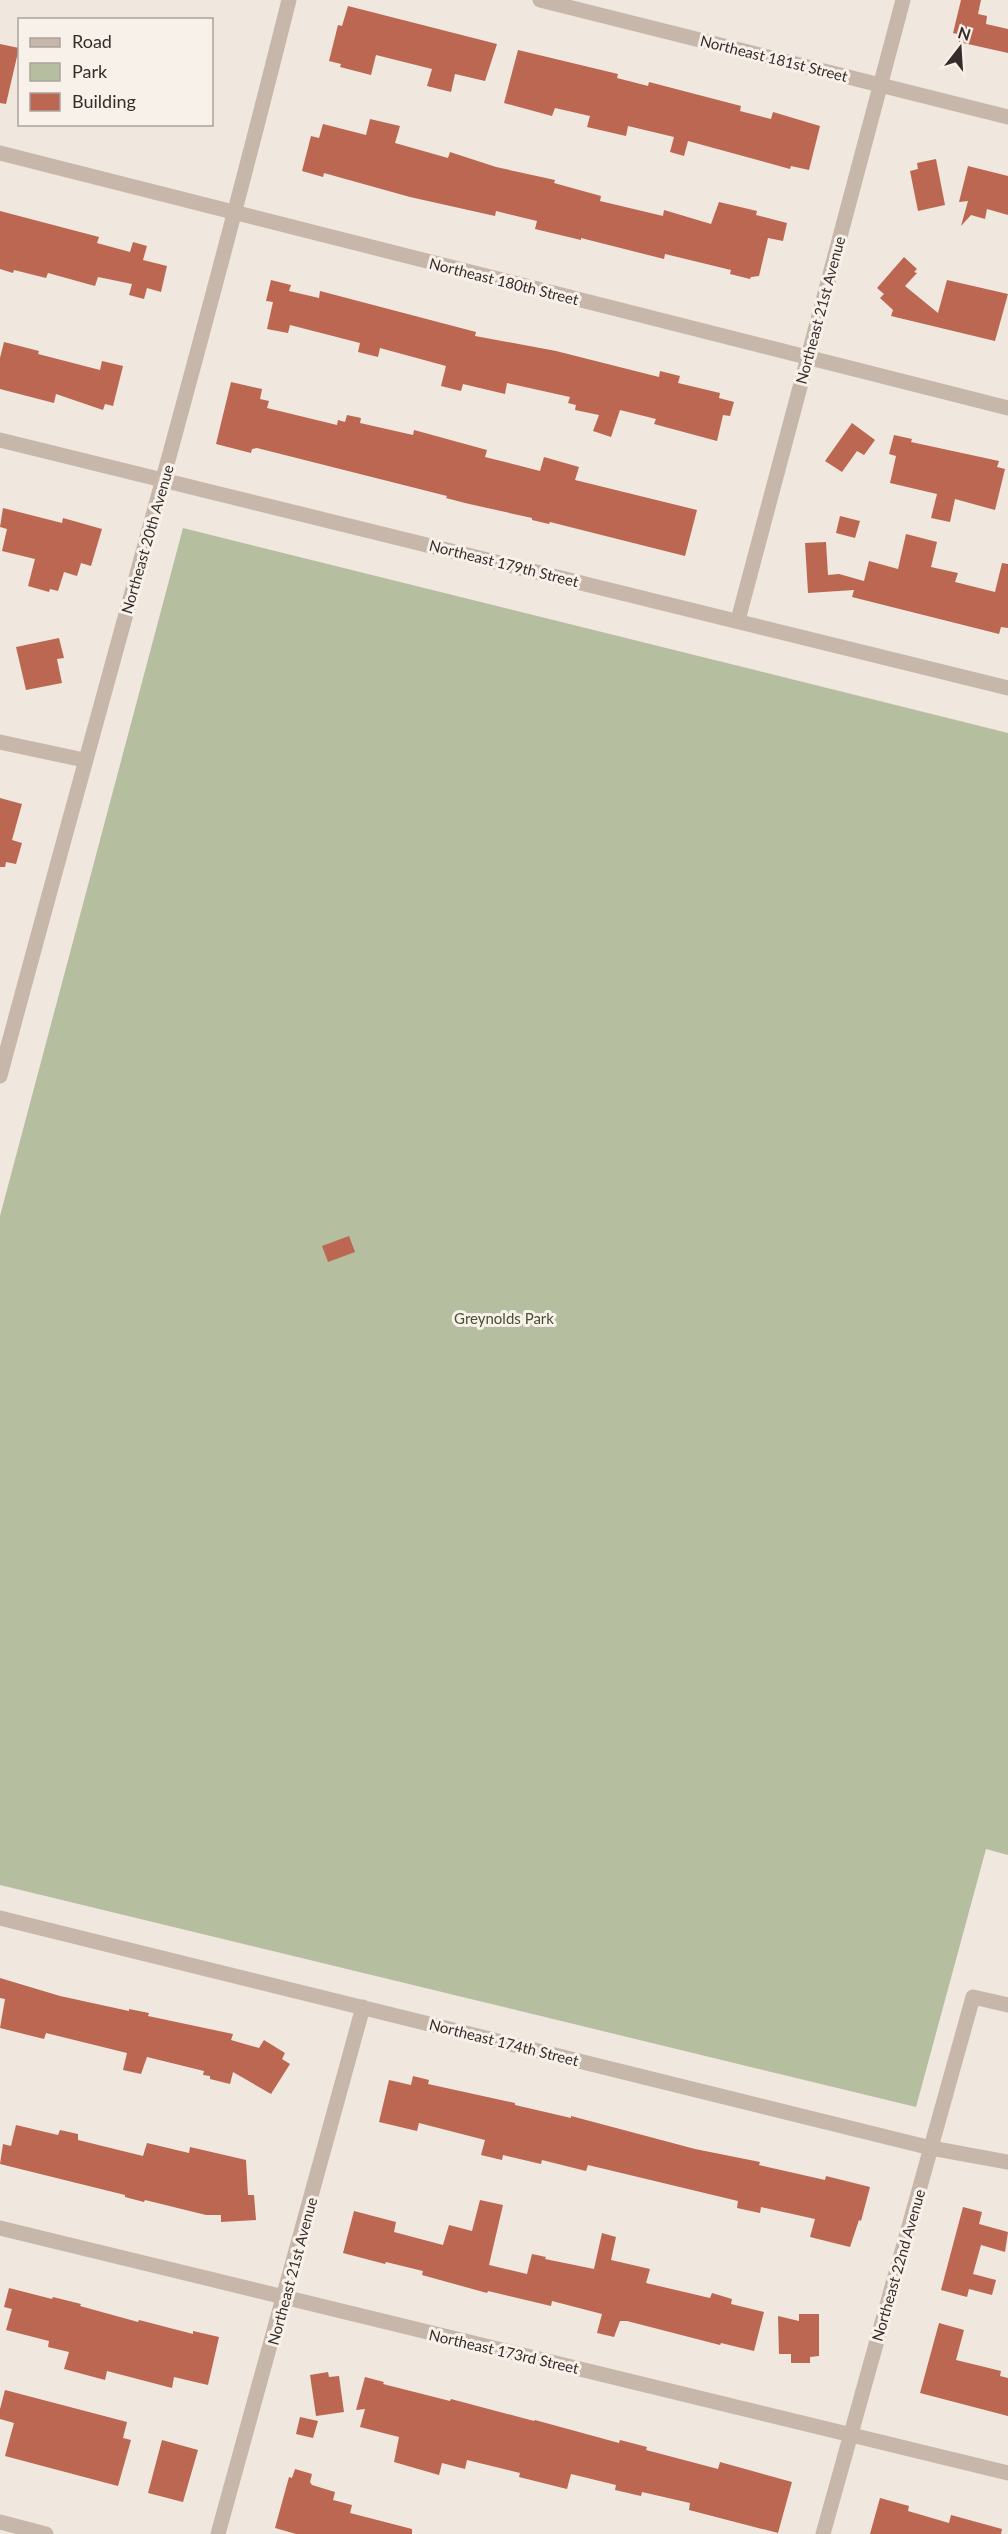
<svg xmlns="http://www.w3.org/2000/svg" width="1008" height="2534" viewBox="0 0 1008 2534" font-family="Lato,sans-serif">
	<style>
		.green { fill: #b5be9f }
		.building { fill: #bb6751 }
		.lines { fill: none; stroke-linecap: round; stroke-linejoin: round }
		.street { stroke: #c7b7ab; stroke-width: 15 }
		.labels { text-anchor: middle; dominant-baseline: central; stroke-width: 6; stroke-linejoin: round; paint-order: stroke }
		.street-label { font-size: 15px; fill: #362d2a; stroke: #f8f1ea }
		.park-label { font-size: 15px; fill: #46522f; stroke: #f8f1ea }
	</style>
	<rect width="100%" height="100%" fill="#f0e7de"/>
	<path class="green" d="M183 528 1008 733V1855L986 1849 916 2107 0 1885V1216Z"/>
	<path class="building" d="M961 0H981L978 14 987 16 986 24 1008 29V53L959 42 961 35 953 33Z
		M348 6 497 44 485 81 455 74 451 92 427 86 432 69 376 55 371 75 340 67 341 64 329 61 338 25 342 26Z
		M0 44 19 48 6 104 0 103Z
		M518 50 618 74 617 78 648 86 649 82 741 106 740 111 771 119 773 112 820 126 809 170 791 166 790 169 688 141 684 156 670 152 674 137 628 126 626 136 587 127 590 116 555 108 552 116 504 103Z
		M370 119 400 126 395 143 448 158 450 152 496 167 555 180 554 183 601 196 600 201 663 216 664 210 711 224 719 202 757 211 756 215 787 223 783 241 768 238 759 276 751 277 750 279 730 274 731 270 665 254 664 259 581 238V240L535 229 537 221 496 211 495 216 410 197 324 173 323 177 302 171 311 136 319 138 323 124 366 135Z
		M936 159 945 205 918 211 910 171 918 169 917 163Z
		M968 166 1008 176V215L987 209 985 219 971 215 961 226 968 201 959 202Z
		M0 211 99 237 97 243 130 252 133 242 147 246 143 260 167 266 161 292 147 288 144 299 129 295 132 284 98 277 95 286 48 273 46 278 14 270 13 273 0 269Z
		M904 257 917 269 914 272 917 273 905 286 938 313 947 280 1008 294 995 341 891 316 893 310 880 298 884 294 877 288Z
		M271 280 291 285 289 291 319 298 320 291 476 332 475 336 556 351 659 377 660 371 680 376 678 383 720 393 719 398 734 402 730 416 723 415 717 441 654 424 656 419 620 410 611 437 593 431 599 415 575 410 576 405 568 403 570 397 507 383 505 394 463 384 461 391 441 386 446 366 380 348 378 357 358 352 360 343 290 325 288 333 267 329 273 302 266 301Z
		M4 342 39 351 38 354 100 370 102 361 123 366 113 406 105 404 103 410 56 394 54 403 0 389V358Z
		M231 382 262 389 260 399 269 401 267 408 337 425 338 420 345 422 347 415 361 418 360 423 413 435 414 430 487 450 485 457 540 471 544 457 579 467 575 480 697 510 685 556 550 522 549 524 532 520V518L465 503 446 498 447 496 257 448 252 449 251 453 216 444Z
		M852 423 875 440 864 455 857 451 842 472 825 461Z
		M894 435 912 439 911 442 999 461 997 467 1005 469 995 510 955 499 950 522 931 518 937 494 890 483 896 456 889 454Z
		M3 508 62 523 63 518 102 529 91 566 81 563 77 576 64 572 58 591 50 589 49 592 28 586 35 559 2 551 7 529 0 527Z
		M840 516 860 521 855 538 836 533Z
		M906 534 937 542 931 567 958 573 955 582 995 592 1002 563 1008 564V628L1001 627 999 634 852 597 854 590 808 593 805 543 826 542 828 575 839 574 864 581 869 561 898 569Z
		M59 638 64 658 57 659 62 683 26 690 16 647Z
		M0 798 22 804 12 840 22 843 16 864 6 862 5 867H0Z
		M349 1236 355 1252 328 1262 322 1246Z
		M0 1978 60 1996 129 2011V2009L149 2013 148 2016 233 2034 231 2040 259 2048 264 2040 285 2053 282 2059 290 2064 271 2094 233 2072 230 2084 210 2079V2076L203 2075 204 2071 147 2057 141 2074 123 2070 127 2053 46 2033 44 2039 0 2028 5 1999 0 1998Z
		M413 2076 429 2080 428 2084 515 2103V2105L571 2118V2116L695 2149 760 2162 759 2165 825 2180 826 2176 870 2187 861 2221 859 2220 850 2247 810 2237 815 2219 761 2207 760 2213 737 2208 738 2201 588 2165 586 2171 542 2160 541 2164 503 2155 502 2160 481 2155 485 2140 419 2123 417 2131 379 2122 389 2080 411 2085Z
		M16 2125 58 2135 60 2130 78 2134V2140L143 2156 147 2143 189 2153 190 2147 246 2160 248 2195H254L256 2220 221 2222V2215H206L145 2200 144 2202 125 2197V2195L0 2164 3 2144 11 2146Z
		M480 2200 503 2205 489 2265 527 2274 532 2254 546 2257 545 2259 594 2269 602 2233 616 2237 611 2260 650 2269 646 2283 710 2298 712 2293 732 2299 731 2304 764 2312 754 2351 721 2343 720 2345 627 2321H620L614 2337 597 2333 602 2314 552 2301 551 2306 488 2291 487 2293 422 2275 423 2271 386 2262 385 2264 343 2253 354 2211 396 2222 394 2232 443 2245 449 2225 472 2231Z
		M963 2207 982 2212 979 2224 1008 2232 1005 2252 981 2245 973 2274 996 2280 992 2295 969 2289 967 2297 941 2290Z
		M9 2288 52 2299 53 2297 81 2304 80 2306 138 2322 139 2320 193 2334V2331L219 2337 208 2385 174 2377 172 2388 107 2371 105 2380 64 2369 69 2352 48 2347 49 2341 6 2330 12 2309 4 2307Z
		M799 2314H819V2356L810 2357V2363H791V2354H779L778 2316 799 2321Z
		M939 2323 964 2330 956 2360 1001 2371 1000 2376 1008 2378V2416L920 2393Z
		M328 2372 329 2377 339 2376 344 2412 316 2416 310 2375Z
		M365 2377 384 2382 383 2384 450 2401 451 2399 534 2421 535 2420 619 2443 620 2440 647 2447 646 2450 718 2469 720 2462 792 2482 778 2533 689 2510 690 2503 642 2492 641 2496 615 2490 616 2485 571 2474 567 2489 519 2477 520 2473 467 2460 465 2469 442 2463 439 2475 394 2462 399 2437 360 2427 365 2409 356 2410Z
		M5 2390 127 2422 123 2438 131 2440 118 2486 5 2456 14 2423 0 2419V2409Z
		M300 2417 318 2421 313 2438 296 2434Z
		M162 2440 198 2450 183 2502 148 2493Z
		M295 2469 312 2474 310 2482 312 2485 335 2492 333 2500 352 2505 350 2513 412 2529V2534H296L275 2528 289 2477 292 2478Z
		M880 2498 909 2506 908 2511 949 2523 951 2515 1002 2529 1001 2534H870Z"/>
	<g class="lines">
		<path class="street" d="M540 0 1008 117
			M0 153 1008 408
			M0 440 1008 688
			M738 620 903 0
			M0 742 84 760
			M0 1076C96 717 199 360 289 0
			M0 1918 931 2148 1008 2162
			M0 2228 1008 2473
			M0 2522 46 2534
			M218 2534 363 2007
			M823 2534 973 1997 1008 2005"/>
	</g>
	<g class="labels">
		<g class="street-label">
			<text transform="translate(774 58) rotate(14)">Northeast 181st Street</text>
			<text transform="translate(504 281) rotate(14)">Northeast 180th Street</text>
			<text transform="translate(820 310) rotate(-75)">Northeast 21st Avenue</text>
			<text transform="translate(147 539) rotate(-74)">Northeast 20th Avenue</text>
			<text transform="translate(504 563) rotate(14)">Northeast 179th Street</text>
			<text transform="translate(504 2042) rotate(14)">Northeast 174th Street</text>
			<text transform="translate(898 2265) rotate(-74)">Northeast 22nd Avenue</text>
			<text transform="translate(292 2271) rotate(-75)">Northeast 21st Avenue</text>
			<text transform="translate(504 2351) rotate(13)">Northeast 173rd Street</text>
		</g>
		<g class="park-label">
			<text x="504" y="1318">Greynolds Park</text>
		</g>
	</g>
	<rect x="18" y="18" width="195" height="108" fill="#f8f1ea" stroke="#aaa39d" stroke-width="1.5"/>
	<rect x="30" y="38" width="30" height="9" fill="#c7b7ab" stroke="#aaa39d" stroke-width="1.5"/>
	<text x="72" y="48" font-size="18" fill="#362d2a">Road</text>
	<rect x="30" y="63" width="30" height="18" fill="#b5be9f" stroke="#aaa39d" stroke-width="1.5"/>
	<text x="72" y="78" font-size="18" fill="#362d2a">Park</text>
	<rect x="30" y="93" width="30" height="18" fill="#bb6751" stroke="#aaa39d" stroke-width="1.5"/>
	<text x="72" y="108" font-size="18" fill="#362d2a">Building</text>
	<g transform="translate(960 48) rotate(17)" stroke="#f8f1ea" stroke-width="4.5" paint-order="stroke">
	<path d="M0-4.5L10 22L0 15L-10 22Z" fill="#362d2a"/>
	<text y="-9" font-size="16" font-weight="bold" text-anchor="middle" fill="#362d2a">N</text>
	</g>
</svg>
